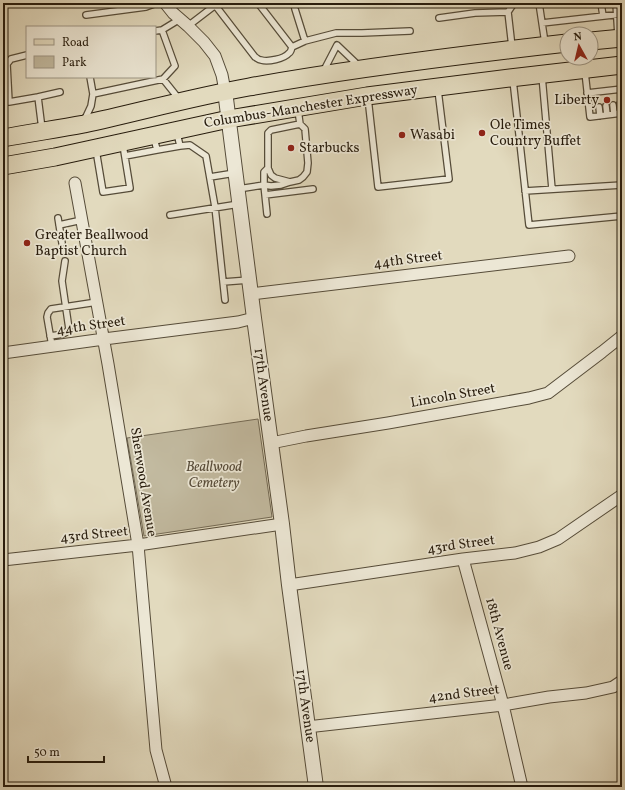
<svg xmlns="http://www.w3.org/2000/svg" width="625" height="790" viewBox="0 0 625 790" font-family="Vollkorn,serif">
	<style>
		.green { fill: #c2baa0; stroke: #746b56 }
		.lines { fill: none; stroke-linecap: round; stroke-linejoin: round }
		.service-casing { stroke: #564c39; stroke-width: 8 }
		.minor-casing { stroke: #564c39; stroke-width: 13 }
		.tertiary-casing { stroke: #564c39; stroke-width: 16 }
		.primary-casing { stroke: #271c0d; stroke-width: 19 }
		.service { stroke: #ece7d5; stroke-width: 5.5 }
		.minor { stroke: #ece7d5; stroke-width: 11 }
		.tertiary { stroke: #ece7d5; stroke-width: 14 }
		.primary { stroke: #e2dabe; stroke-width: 17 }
		.poi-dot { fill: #8f2418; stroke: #ece7d5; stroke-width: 1.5 }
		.labels { text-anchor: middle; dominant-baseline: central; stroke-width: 3.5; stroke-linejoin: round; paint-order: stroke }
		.poi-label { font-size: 14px; fill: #271c0d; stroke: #ece7d5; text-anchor: start }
		.street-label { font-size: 14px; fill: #271c0d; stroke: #ece7d5 }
		.park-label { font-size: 14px; font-style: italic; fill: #564b39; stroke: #ece7d5 }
	</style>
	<rect width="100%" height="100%" fill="#e2dabe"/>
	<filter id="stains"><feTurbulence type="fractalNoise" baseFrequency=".005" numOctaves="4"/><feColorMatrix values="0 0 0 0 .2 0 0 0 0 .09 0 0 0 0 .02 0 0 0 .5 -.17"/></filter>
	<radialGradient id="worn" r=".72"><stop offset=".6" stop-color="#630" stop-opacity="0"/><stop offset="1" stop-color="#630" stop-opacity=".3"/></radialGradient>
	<path class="green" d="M258 419 272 517 144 536 127 438Z"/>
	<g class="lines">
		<defs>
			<path id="service" d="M122 3 123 10
				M294 3 295 9 305 41
				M539 3 545 43
				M601 3 603 16
				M616 3 618 36
				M215 5 255 57C257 58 258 60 261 60 268 62 284 59 289 53 291 52 291 50 292 47L258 3
				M86 15 146 7 157 3
				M439 18 475 13 508 12
				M542 23 622 14
				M188 26 218 3
				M155 31 162 30 180 19
				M292 47 305 41 336 33H362L410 31
				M512 47 508 12 514 3
				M27 55 11 59 7 64 9 102 38 97
				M323 72 337 45 359 66
				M585 72 590 117 622 113
				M542 76 552 189
				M163 79 179 99
				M513 80 529 225 622 216
				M587 93 622 89
				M93 94 163 79 175 66 162 30
				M368 98 378 187 449 179 438 90
				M620 104 621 113
				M613 105 614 114
				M606 106 607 115
				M599 107 600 116
				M84 121 91 106 93 94 90 77
				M42 129 38 97 60 92
				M154 138 157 150 180 146 177 133
				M180 146 190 145 206 156 215 207 225 300
				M96 150 103 192 130 188 123 145
				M125 156 157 150
				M210 177 235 173
				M290 182 275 178 271 175 268 168V133L271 130 300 124
				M238 189 264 185 271 186 281 185 290 182 299 180 303 177 307 172 308 163 305 129 300 124 298 110
				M525 191 622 185
				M265 195 313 189
				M267 214 264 185V172L268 168
				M170 215 239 204
				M58 218 62 243
				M59 225 82 220
				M223 282 249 280
				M50 336C57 335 66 335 69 329L62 281 65 261
				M52 346 47 317 48 313 51 309 97 302"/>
			<path id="minor" d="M165 3 173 13 188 26 204 42 215 56 222 75 225 91
				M75 183 108 364 138 545 156 750 166 787
				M251 294 569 256
				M3 353 104 339 238 322 254 318
				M271 443 306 436 388 423 529 398 548 393 602 352 622 336
				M463 559 503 705 522 787
				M3 560 138 545 282 524
				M289 585 463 559 515 553 539 547 558 539 622 495
				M307 727 503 705 549 697 586 693 613 687 622 681"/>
			<path id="tertiary" d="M225 91 254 318 282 524 289 585 316 787"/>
			<path id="primary" d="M591 41 622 38
				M3 138C30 133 57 129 84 124 139 112 193 97 249 87 354 68 461 55 567 43
				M3 166 55 157 229 119 367 96 510 78 622 65"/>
		</defs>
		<use href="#service" class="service-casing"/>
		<use href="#minor" class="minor-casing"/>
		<use href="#tertiary" class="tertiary-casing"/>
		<use href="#primary" class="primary-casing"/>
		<use href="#service" class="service"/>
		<use href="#minor" class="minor"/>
		<use href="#tertiary" class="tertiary"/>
		<use href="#primary" class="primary"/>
	</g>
	<g class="poi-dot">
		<circle cx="607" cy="100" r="4"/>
		<circle cx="482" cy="133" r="4"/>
		<circle cx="402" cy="135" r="4"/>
		<circle cx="291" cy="148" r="4"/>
		<circle cx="27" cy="243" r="4"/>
	</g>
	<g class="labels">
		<g class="poi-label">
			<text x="599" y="100" text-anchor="end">Liberty</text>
			<text x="490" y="125">Ole Times<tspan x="490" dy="16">Country Buffet</tspan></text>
			<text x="410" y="135">Wasabi</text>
			<text x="299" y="148">Starbucks</text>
			<text x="35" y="235">Greater Beallwood<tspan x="35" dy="16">Baptist Church</tspan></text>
		</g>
		<g class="street-label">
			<text transform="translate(311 107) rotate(-9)">Columbus-Manchester Expressway</text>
			<text transform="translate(408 260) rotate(-7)">44th Street</text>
			<text transform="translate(91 326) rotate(-8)">44th Street</text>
			<text transform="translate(263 385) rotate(82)">17th Avenue</text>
			<text transform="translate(453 396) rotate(-10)">Lincoln Street</text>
			<text transform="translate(143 482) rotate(81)">Sherwood Avenue</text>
			<text transform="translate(94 535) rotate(-6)">43rd Street</text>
			<text transform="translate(461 545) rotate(-8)">43rd Street</text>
			<text transform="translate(499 634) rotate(75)">18th Avenue</text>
			<text transform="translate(464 694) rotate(-7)">42nd Street</text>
			<text transform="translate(305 706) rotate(82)">17th Avenue</text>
		</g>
		<g class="park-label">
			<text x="214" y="467">Beallwood<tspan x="214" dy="16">Cemetery</tspan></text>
		</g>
	</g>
	<rect width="625" height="790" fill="none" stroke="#e2dabe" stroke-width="16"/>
	<rect x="4" y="4" width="617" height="782" fill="none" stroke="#271c0d" stroke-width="2"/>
	<rect x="8" y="8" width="609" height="774" fill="none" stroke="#271c0d"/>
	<rect x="26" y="26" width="130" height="52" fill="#ece7d5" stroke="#9d9685"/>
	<rect x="34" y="39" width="20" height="6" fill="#e2dabe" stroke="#9d9685"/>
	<text x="62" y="46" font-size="12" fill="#271c0d">Road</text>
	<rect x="34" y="56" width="20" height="12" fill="#c2baa0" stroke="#9d9685"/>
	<text x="62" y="66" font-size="12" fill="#271c0d">Park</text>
	<g transform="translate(579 46) rotate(352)"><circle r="19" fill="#ece7d5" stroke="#9d9685"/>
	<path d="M0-3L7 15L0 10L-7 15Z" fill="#8f2418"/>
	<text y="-6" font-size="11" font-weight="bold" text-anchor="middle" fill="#271c0d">N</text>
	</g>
	<path d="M28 756v6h76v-6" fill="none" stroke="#271c0d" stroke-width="2"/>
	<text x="34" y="756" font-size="12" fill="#271c0d" stroke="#ece7d5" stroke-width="3" paint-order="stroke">50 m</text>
	<rect width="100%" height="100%" filter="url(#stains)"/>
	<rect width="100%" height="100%" fill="url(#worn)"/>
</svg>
